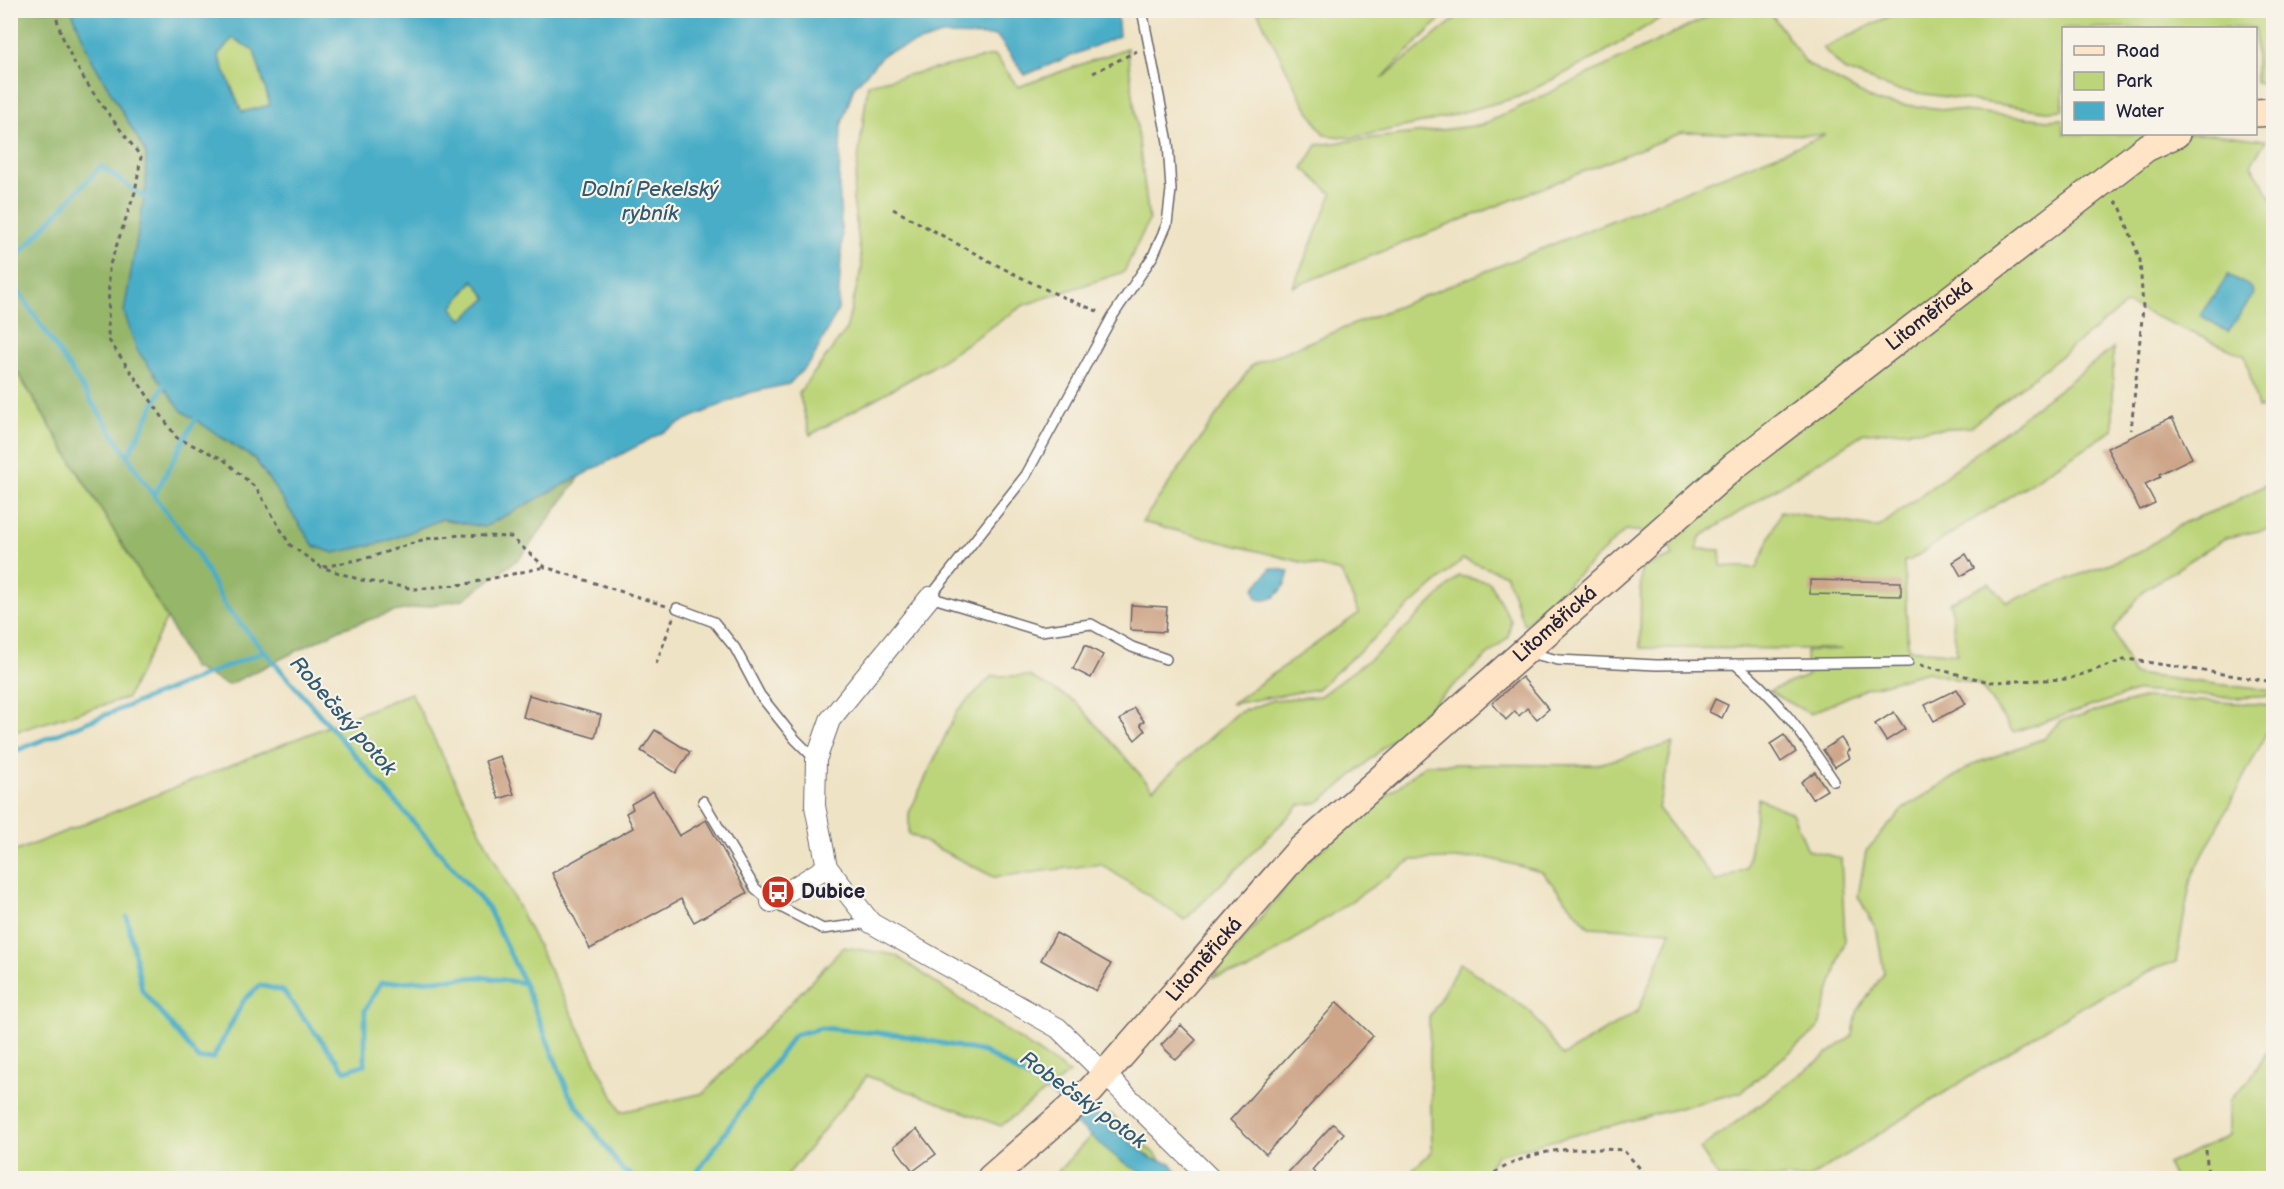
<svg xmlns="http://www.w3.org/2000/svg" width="2284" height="1189" viewBox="0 0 2284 1189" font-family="'Balsamiq Sans',sans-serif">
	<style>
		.green { fill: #bdd57a; stroke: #707c5a; stroke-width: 1.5 }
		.forest { fill: #96b66a; stroke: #5c6c52; stroke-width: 1.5 }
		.water { fill: #48adc7; stroke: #356881; stroke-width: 1.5; fill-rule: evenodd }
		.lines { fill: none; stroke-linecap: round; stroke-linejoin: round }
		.stream { stroke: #48adc7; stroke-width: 5 }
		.building { fill: #cda588 }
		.lane-casing { stroke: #6a666b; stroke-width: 12 }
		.street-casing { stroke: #6a666b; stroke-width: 22 }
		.secondary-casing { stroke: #6a666b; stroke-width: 30 }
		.path { stroke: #6a666b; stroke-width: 3; stroke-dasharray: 4.5 4.5; stroke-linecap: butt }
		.lane { stroke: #fff; stroke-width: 9 }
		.street { stroke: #fff; stroke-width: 20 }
		.secondary { stroke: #ffe4c6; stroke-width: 27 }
		.labels { text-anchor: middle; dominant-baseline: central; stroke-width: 4.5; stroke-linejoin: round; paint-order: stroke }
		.street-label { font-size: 20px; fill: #22223b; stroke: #f7f3e8 }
		.poi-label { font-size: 20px; font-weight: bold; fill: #22223b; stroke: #f7f3e8; text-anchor: start }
		.water-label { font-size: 21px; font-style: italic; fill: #315a73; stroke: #f7f3e8 }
	</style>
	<rect width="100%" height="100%" fill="#f7f3e8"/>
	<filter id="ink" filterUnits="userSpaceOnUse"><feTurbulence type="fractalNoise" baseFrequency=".0167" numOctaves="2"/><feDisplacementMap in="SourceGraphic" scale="12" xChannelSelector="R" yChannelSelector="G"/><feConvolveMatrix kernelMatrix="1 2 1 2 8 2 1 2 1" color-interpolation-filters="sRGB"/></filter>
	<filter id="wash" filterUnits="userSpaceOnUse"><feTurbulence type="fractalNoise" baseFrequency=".008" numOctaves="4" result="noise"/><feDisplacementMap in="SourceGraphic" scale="24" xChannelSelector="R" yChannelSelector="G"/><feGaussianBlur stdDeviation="1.35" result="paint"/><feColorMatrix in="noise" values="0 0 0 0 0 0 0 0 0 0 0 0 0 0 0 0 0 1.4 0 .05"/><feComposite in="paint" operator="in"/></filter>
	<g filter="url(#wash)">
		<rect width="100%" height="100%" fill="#efe3c5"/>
		<path class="green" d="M1722 10 1769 11 1807 64 1877 102 2049 120 2063 119 2064 134H2215L2266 140 2251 165 2273 200V410L2258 408 2245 356 2127 304 1970 427 1864 433 1700 537 1697 549 1720 550 1721 566 1757 568 1781 511 1878 528 2113 348V430L1909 561H1904L1908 649 1957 654 1950 602 1989 583 2007 602 2140 552 2183 523 2226 506 2273 481V528L2225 538 2144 590 2113 630 2133 674 2273 691V696L2236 698 2138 691 2013 732 1980 685 1927 672 1865 689 1810 714 1769 691 1807 676 1806 651 1842 649 1640 648 1641 568 1673 556 1668 540 1672 535 1626 530 1524 625 1506 575 1463 559 1317 689 1231 704 1359 613 1341 572 1142 522 1252 365 1825 135 1683 132 1293 287 1332 194 1303 168 1317 145 1482 125Z
			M1902 10 2273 11V82L2256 83V28H2064L2063 110 2046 111 1897 90 1844 70 1823 48Z
			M1257 11H1448L1381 79 1465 11H1672L1593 59 1518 97 1431 121 1352 138 1324 135 1301 98Z
			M233 37 254 50 271 105 242 112 218 55Z
			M1127 48 1149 220 1124 272 1024 305 932 367 810 435 799 393 846 330 862 266 853 199 868 84 995 55 1018 87Z
			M474 280 487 298 463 320 451 309Z
			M10 361 167 618 127 698 11 733Z
			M1459 576 1489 582 1511 621 1508 637 1338 788 1317 803 1300 805 1185 920 1101 864 994 877 909 834V813L957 711 992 676H1029L1076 702 1153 789 1238 713 1274 700 1320 696 1387 646Z
			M411 693 621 1112 704 1093 844 947 895 955 1069 1073 1001 1126 867 1076 785 1178H11V853Z
			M2143 698 2273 705V721L2191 878 2176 962 2156 968 2074 1011 1809 1178H1719L1700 1149 1853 1035 1857 1012 1884 973 1877 931 1858 896 1866 851 1903 809 1974 764 2045 738 2060 721Z
			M1673 743 1658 808 1716 882 1747 868 1758 798 1792 813 1808 850 1841 858 1845 940 1818 1029 1741 1092 1497 1155 1481 1178H1405L1432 1151 1429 1018 1460 963 1530 1011 1563 1056 1638 1011 1671 931 1589 927 1542 872 1488 858 1412 860 1248 971 1213 977 1307 861 1426 764 1595 765Z
			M2273 1043V1178H2175L2167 1164 2229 1135V1101L2250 1079Z
			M1111 1114 1181 1178H1052Z"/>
		<path class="forest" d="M11 11H72L91 58 146 153V187L137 247 219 436 255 459 314 546 334 553 385 542 442 519 484 527 582 474 521 557 464 599 393 612 341 629 228 685 192 667 167 618 11 361Z"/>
		<path class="water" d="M1117 10 1119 36 1025 75 997 36 942 35 885 53 854 87 841 126 839 185 842 240 838 310 812 360 789 384 748 393 686 420 484 527 442 519 385 542 334 553 314 546 255 459 182 411 137 350 124 312 146 187V153L91 58 72 11ZM233 38 254 51 270 105 242 112 218 55ZM473 280 487 298 462 320 452 308Z
			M2228 275 2251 287 2254 294 2228 332 2200 315Z
			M1271 568 1289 571C1286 587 1276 604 1257 599L1254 589Z
			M1090 1107 1110 1127 1153 1159 1171 1163 1181 1178C1124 1178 1114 1151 1073 1122Z"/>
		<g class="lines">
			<path class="stream" d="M10 264 101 166 148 200
				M10 278 154 496 195 549 226 607 488 908 524 983 569 1094 623 1171 638 1178
				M128 456 166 381
				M154 496 197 416
				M10 753 263 652
				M127 917 142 990 199 1059 213 1058 244 1000 260 985 283 991 345 1071 365 1064V1010L381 983 481 977 524 983
				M693 1178 794 1035 821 1028 901 1035 984 1052 1048 1090 1064 1103"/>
		</g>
		<g id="blocks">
			<path class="building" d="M2172 418 2192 458 2159 474 2160 477 2145 484 2155 503 2140 510 2107 448Z
				M1966 554 1974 568 1961 576 1953 562Z
				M1810 580 1901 582V596L1810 594Z
				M1131 605 1167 607 1165 632 1130 630Z
				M1085 645 1103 655 1091 678 1073 669Z
				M1522 677 1549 709 1537 719 1527 708 1519 716 1515 711 1506 720 1492 703Z
				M1957 689 1966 704 1934 721 1925 705Z
				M529 695 601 715 595 738 523 717Z
				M1715 699 1728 705 1722 718 1709 712Z
				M1134 708 1144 721 1140 724 1145 731 1135 740 1120 720Z
				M1894 712 1905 729 1886 741 1875 724Z
				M655 730 690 752 676 773 641 751Z
				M1784 735 1796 752 1781 762 1770 744Z
				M1841 738 1849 750 1846 752 1849 758 1835 767 1823 750Z
				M500 756 514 794 499 799 485 761Z
				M1815 772 1827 790 1812 799 1801 782Z
				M653 791 679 836 706 820 747 893 694 922 681 899 590 949 552 873 633 828 626 813 633 809 631 804Z
				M1056 933 1111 964 1096 991 1041 960Z
				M1337 1002 1373 1036 1266 1154 1230 1120Z
				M1181 1025 1196 1040 1176 1060 1161 1045Z
				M1333 1124 1344 1133 1312 1170 1320 1179H1282Z
				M917 1129 936 1154 913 1171 894 1146Z"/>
		</g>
	</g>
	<g filter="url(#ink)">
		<use href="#blocks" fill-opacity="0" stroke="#6a666b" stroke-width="1.5"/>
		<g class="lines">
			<defs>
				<path id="lane" d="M1142 10 1168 142 1171 190 1167 224 1153 256 1112 317 1026 475 930 597 1041 631 1091 624 1132 647 1166 659
					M677 608 714 622 735 648 760 695 795 739 816 760
					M1530 653 1558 660 1656 665 1908 662
					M1735 664C1779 699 1803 735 1834 781
					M703 801 755 888 771 902 823 929 871 923"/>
				<path id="street" d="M930 597 830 720 816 760 815 806 827 867 871 923 1058 1028 1210 1178
					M771 902 827 867"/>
				<g id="secondary">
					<path d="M2256 113 2274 112"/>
					<path id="s1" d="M991 1178 1091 1090 1297 853 1734 466 2146 148 2176 134"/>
				</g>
			</defs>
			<use href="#lane" class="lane-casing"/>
			<use href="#street" class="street-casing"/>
			<use href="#secondary" class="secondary-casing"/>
			<path class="path" d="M55 10C65 65 109 113 141 157L135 192 109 267 108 339 177 438 223 459 257 489 290 545 321 567 361 580 415 589 466 584 545 567
				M1093 73 1137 51
				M2115 201 2120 206 2140 260 2143 308 2131 430
				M893 209C961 245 1027 285 1100 312
				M323 567 371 557 425 539 461 535 511 537 545 567 666 606
				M656 664 673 618
				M1920 665 1990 682 2068 679 2127 659 2274 682
				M2206 1150 2208 1178
				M1487 1178C1531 1147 1571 1147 1623 1150L1649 1178"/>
			<use href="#lane" class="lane"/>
			<use href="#street" class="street"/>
			<use href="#secondary" class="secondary"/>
		</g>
	</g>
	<defs>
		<symbol id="bus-disc" viewBox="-11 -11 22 22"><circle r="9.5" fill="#c8321e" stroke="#f7f3e8"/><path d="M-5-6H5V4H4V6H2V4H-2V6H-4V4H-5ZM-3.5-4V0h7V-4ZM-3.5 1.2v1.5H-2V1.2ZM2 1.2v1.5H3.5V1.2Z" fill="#fff"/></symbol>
	</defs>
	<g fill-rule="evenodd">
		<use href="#bus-disc" x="759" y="873" width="38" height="38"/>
	</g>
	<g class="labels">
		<g class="street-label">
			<text stroke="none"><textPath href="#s1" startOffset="1278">Litoměřická</textPath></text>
			<text stroke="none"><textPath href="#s1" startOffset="792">Litoměřická</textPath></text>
			<text stroke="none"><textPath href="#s1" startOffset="306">Litoměřická</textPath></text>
		</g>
		<g class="poi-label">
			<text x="801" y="892">Dubice</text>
		</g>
		<g class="water-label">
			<text x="650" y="189">Dolní Pekelský<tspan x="650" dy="24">rybník</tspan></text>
			<text transform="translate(343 716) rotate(49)">Robečský potok</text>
			<text transform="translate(1083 1100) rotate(36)">Robečský potok</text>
		</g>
	</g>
	<rect width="2284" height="1189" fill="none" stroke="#f7f3e8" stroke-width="36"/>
	<rect x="2062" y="27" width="195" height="108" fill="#f7f3e8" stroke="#a29fa3" stroke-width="1.5"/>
	<rect x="2074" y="46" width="30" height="9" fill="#ffe4c6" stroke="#a29fa3" stroke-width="1.5"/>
	<text x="2116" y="57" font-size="18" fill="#22223b">Road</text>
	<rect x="2074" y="72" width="30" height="18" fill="#bdd57a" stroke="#a29fa3" stroke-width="1.5"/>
	<text x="2116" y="87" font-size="18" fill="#22223b">Park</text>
	<rect x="2074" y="102" width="30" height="18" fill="#48adc7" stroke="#a29fa3" stroke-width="1.5"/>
	<text x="2116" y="117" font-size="18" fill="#22223b">Water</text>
</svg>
